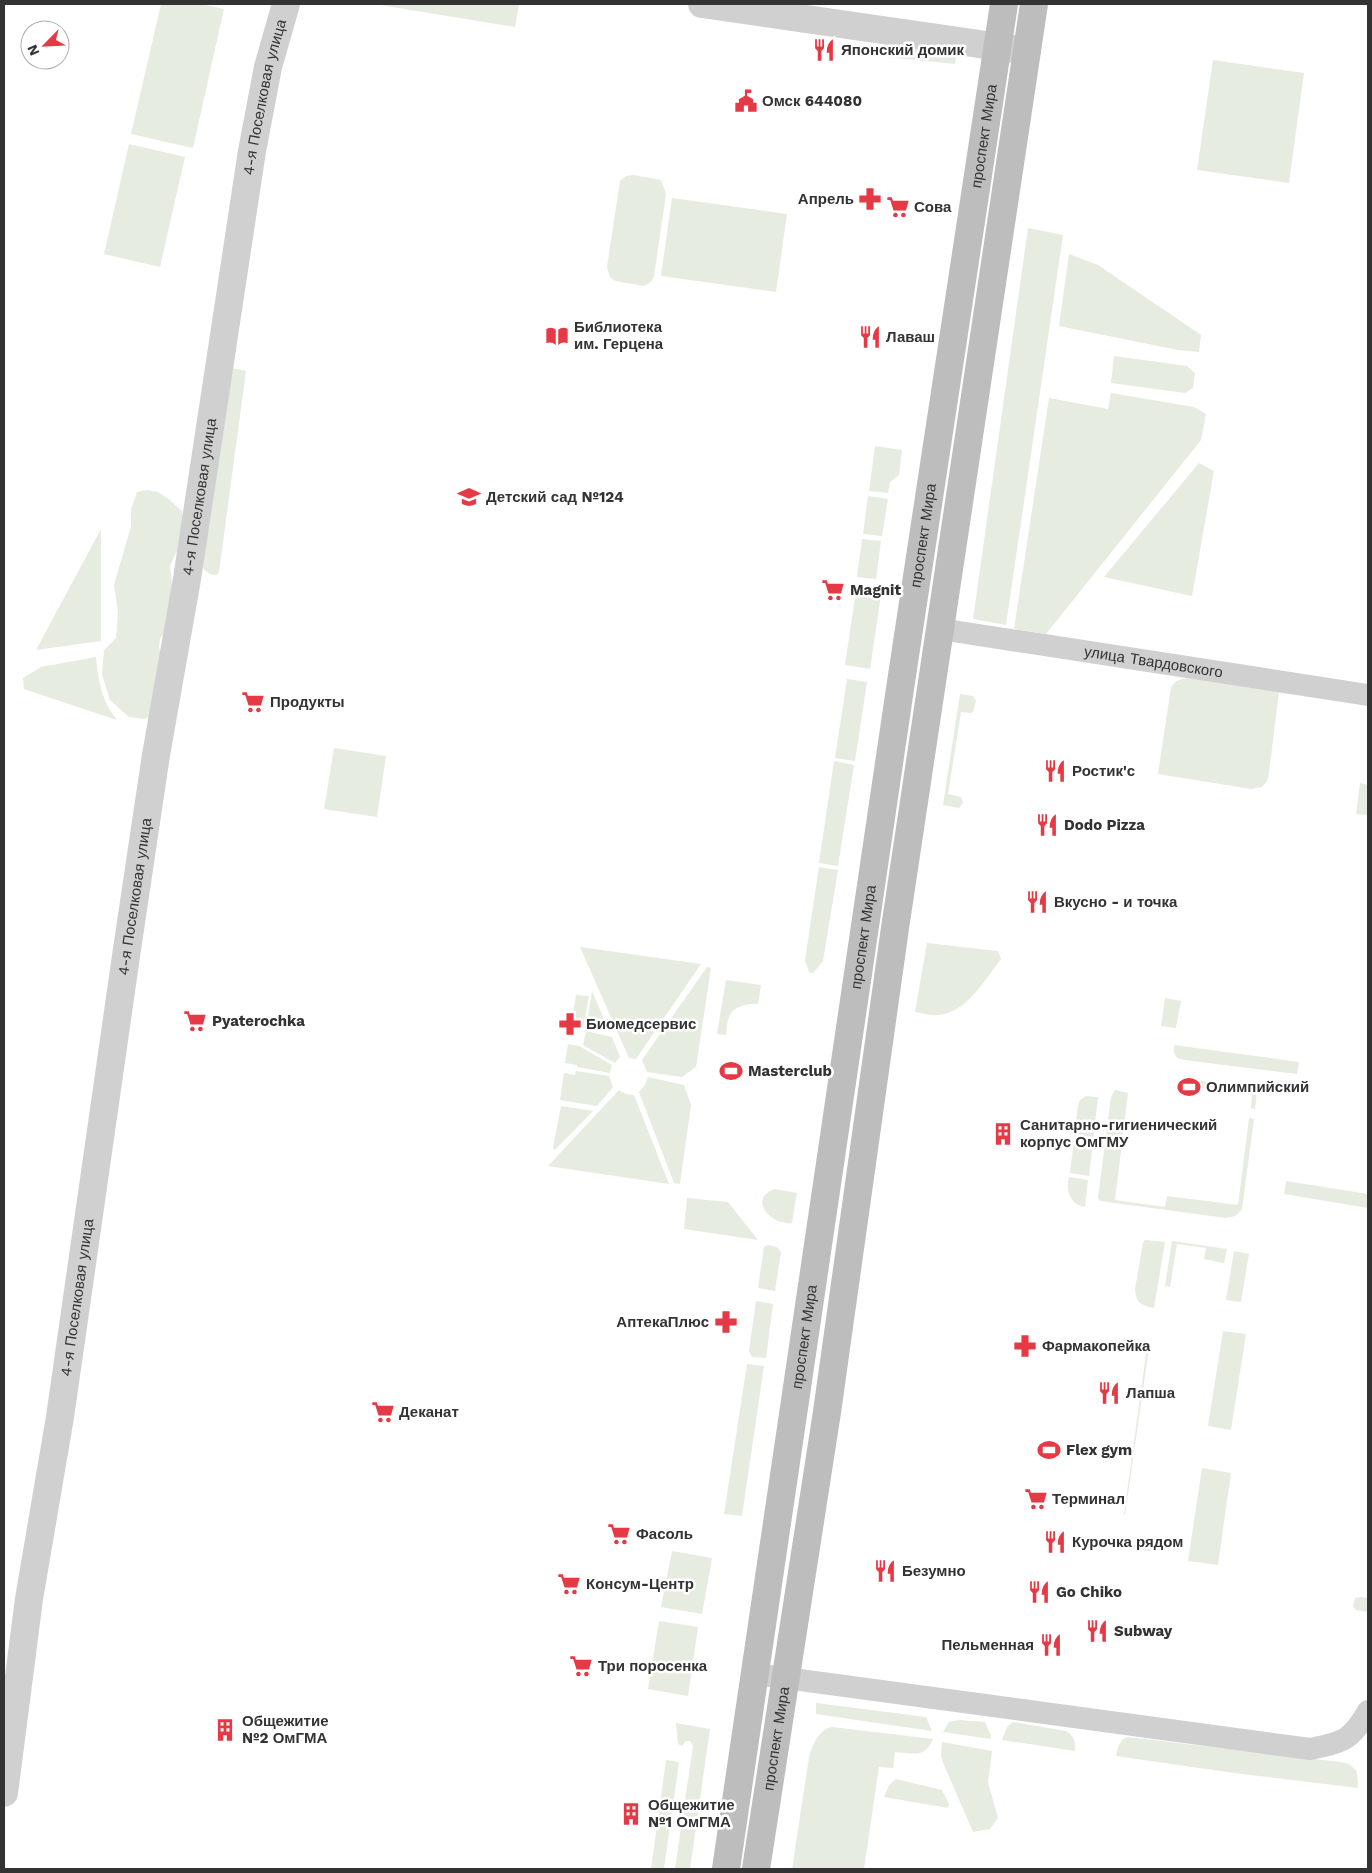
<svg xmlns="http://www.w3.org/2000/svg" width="1372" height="1873" viewBox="0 0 1372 1873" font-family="'Work Sans',sans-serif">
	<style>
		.green { fill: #e6ecdf }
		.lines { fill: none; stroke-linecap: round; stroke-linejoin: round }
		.minor { stroke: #d0d0d0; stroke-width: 22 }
		.tertiary { stroke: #d0d0d0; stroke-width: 28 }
		.secondary { stroke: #bdbdbd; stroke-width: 28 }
		.labels { text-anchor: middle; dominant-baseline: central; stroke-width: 5; stroke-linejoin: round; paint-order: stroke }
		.poi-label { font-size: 15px; font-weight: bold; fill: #333; stroke: #fff; text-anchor: start }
		.street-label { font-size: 15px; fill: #333; stroke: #fff }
	</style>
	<rect width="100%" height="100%" fill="#fff"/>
	<path class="green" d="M161 4H201L224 9 193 148 131 134Z
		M374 4H519L515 27Z
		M897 44 957 52 955 64 876 56 881 49Z
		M1213 60 1304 73 1289 183 1197 170Z
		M129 144 185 157 160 267 104 254Z
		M633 175 661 180 666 194 654 276 651 282 644 286 615 281 610 277 607 267 620 181 626 176Z
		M672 198 787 214 776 292 661 276Z
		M1028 228 1063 235 1006 625 973 619Z
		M1069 254 1098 265 1201 335 1199 352 1178 350 1059 326Z
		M1114 356 1187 366 1195 373 1193 388 1185 393 1111 383Z
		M232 368 246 371 219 572 217 575C210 575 205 572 202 566Z
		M1111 393 1194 407 1206 414 1201 440 1046 634 1014 629 1049 398 1108 409Z
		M875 446 902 450 899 475 890 482 888 493 869 491Z
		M1199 463 1214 471 1192 596 1104 577Z
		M147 490 158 492 170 500 182 511 184 520 183 538 170 566 174 605 168 630 160 638 159 647 162 659 152 716 144 719 129 717 110 700 102 674 104 650 116 638 118 612 114 585 131 526V509L137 492Z
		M868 496 888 499 882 536 863 534Z
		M101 529V641L36 650Z
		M862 539 881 541 876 579 857 577Z
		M857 584 882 588 870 669 845 665Z
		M96 657C98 680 102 702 117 720L24 689 23 678 41 667Z
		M1188 678 1279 692 1269 773 1267 781 1262 787 1251 789 1158 774 1171 687C1176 680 1181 679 1188 678Z
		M847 679 867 682 855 761 835 758Z
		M960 694 973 696 976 701 973 712 971 713 961 712 948 794 961 797 963 803 959 808 943 805Z
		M334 748 386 756 377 817 324 809Z
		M834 761 854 765 838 866 819 863Z
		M1360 783 1368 785V815L1356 814Z
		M819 867 838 870 823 961 813 973 809 972 805 960Z
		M927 943 998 951 1001 959C985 979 967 1013 938 1015 931 1016 922 1013 915 1012Z
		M580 947 701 964 636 1059 629 1058Z
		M707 967 711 968 696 1067 682 1077 647 1072 642 1060Z
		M726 980 761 985 758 1004C749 1003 734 1006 730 1015 727 1020 727 1029 726 1035L717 1034Z
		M592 991 607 1026 587 1023Z
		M576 995 589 996 584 1023 572 1021Z
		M1165 998 1181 1001 1176 1028 1161 1026Z
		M586 1031 612 1037 620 1057 615 1063 583 1045Z
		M568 1044 579 1046 612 1065 610 1073 577 1067V1065L565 1063Z
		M1174 1045 1299 1062 1297 1074 1184 1060C1175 1058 1173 1054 1174 1045Z
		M576 1071 609 1076 613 1087 597 1106 560 1100 564 1073 575 1075Z
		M648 1077 684 1085 691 1105 680 1184 674 1183 639 1092 645 1085Z
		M1194 1080 1251 1086C1259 1092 1256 1100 1255 1109L1251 1108 1252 1095 1191 1087Z
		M619 1090 626 1094 634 1095 669 1184 548 1166Z
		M1115 1090 1128 1093 1115 1200 1165 1207 1167 1196 1238 1205 1249 1118 1254 1119 1242 1209C1237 1216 1234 1217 1226 1218L1100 1201 1098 1198 1111 1097Z
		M1086 1096 1098 1097 1089 1176 1070 1173 1078 1106 1080 1100Z
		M561 1106 593 1111 555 1150 553 1148Z
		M1069 1177 1088 1180 1085 1207C1071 1205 1065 1191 1069 1177Z
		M1286 1181 1368 1194V1208L1284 1194Z
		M775 1189 797 1193 792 1223C769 1226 748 1197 775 1189Z
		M687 1198 728 1202 758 1240 684 1229Z
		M1145 1240 1165 1242 1154 1308C1141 1306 1136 1302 1135 1289L1143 1243Z
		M1172 1241 1227 1249 1224 1263 1204 1259 1206 1248 1177 1244 1170 1287 1165 1286Z
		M768 1245 777 1247 781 1252 775 1291 758 1288 764 1247Z
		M1234 1251 1249 1254 1241 1302 1226 1300Z
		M756 1301 773 1304 766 1358 752 1357 749 1351Z
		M1223 1331 1246 1334 1231 1430 1208 1426Z
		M1147 1347 1149 1348 1125 1515 1124 1514Z
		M747 1364 764 1366 742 1516 724 1514Z
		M1202 1468 1231 1473 1218 1565 1188 1561Z
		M1119 1542 1151 1547V1551L1122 1548Z
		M672 1551 712 1558 702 1614 661 1607Z
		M1361 1597 1368 1598V1612L1356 1610 1353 1606 1355 1598Z
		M659 1621 698 1627 688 1696 648 1689Z
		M816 1703 926 1717 932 1731 816 1714Z
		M959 1720 985 1722 991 1736 990 1739 943 1732 949 1722Z
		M1013 1722 1066 1731C1074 1736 1076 1742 1075 1751L1002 1740 1007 1727Z
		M676 1723 710 1729 690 1869H675L693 1746 690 1741H686L682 1746 678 1744Z
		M832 1727 933 1739C925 1759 912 1753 895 1752L893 1768 879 1767 864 1869H792L809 1757C813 1744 818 1730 832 1727Z
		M1127 1737 1340 1762 1349 1764 1357 1771 1358 1788 1234 1773 1116 1756C1118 1747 1119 1741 1127 1737Z
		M942 1742 992 1751 988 1782 998 1818 990 1829 973 1832 944 1765 941 1756Z
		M666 1760 679 1762 664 1869H651Z
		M896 1779 942 1790 949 1804 948 1808 884 1797 889 1785Z"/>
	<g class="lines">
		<g class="minor">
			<path id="s1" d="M940 629 1368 695"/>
			<path d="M756 1674 1310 1749C1343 1742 1351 1741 1368 1711"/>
		</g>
		<g class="tertiary">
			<path d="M702 4 1027 51"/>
			<path id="s2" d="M4 1793 29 1599 60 1417 126 956 156 755 187 579 252 151 268 67 286 4"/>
		</g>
		<g class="secondary">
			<path id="s3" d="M726 1869 901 682 1004 4"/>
			<path id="s4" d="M756 1869 827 1412 895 928 1034 4"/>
		</g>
	</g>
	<defs>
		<symbol id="restaurant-bare" viewBox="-9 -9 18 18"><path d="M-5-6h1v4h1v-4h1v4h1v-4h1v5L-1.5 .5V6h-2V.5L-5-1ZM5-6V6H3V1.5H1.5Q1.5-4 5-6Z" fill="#e63946" stroke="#fff" stroke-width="2.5" paint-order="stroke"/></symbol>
		<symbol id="civic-bare" viewBox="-9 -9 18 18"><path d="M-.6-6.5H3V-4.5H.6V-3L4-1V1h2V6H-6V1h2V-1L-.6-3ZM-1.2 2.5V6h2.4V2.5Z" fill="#e63946" stroke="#fff" stroke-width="2.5" paint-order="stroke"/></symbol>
		<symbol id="pharmacy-bare" viewBox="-9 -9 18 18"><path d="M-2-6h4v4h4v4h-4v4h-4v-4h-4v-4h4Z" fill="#e63946" stroke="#fff" stroke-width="2.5" paint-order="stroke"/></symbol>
		<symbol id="supermarket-bare" viewBox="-9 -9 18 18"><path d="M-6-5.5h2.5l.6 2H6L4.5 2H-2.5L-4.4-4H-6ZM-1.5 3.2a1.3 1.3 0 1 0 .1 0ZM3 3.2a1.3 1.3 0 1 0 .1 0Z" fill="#e63946" stroke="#fff" stroke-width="2.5" paint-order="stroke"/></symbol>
		<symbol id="library-bare" viewBox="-9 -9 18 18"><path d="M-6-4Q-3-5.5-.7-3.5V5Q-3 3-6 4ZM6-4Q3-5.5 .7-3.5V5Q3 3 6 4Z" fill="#e63946" stroke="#fff" stroke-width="2.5" paint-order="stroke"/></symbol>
		<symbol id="school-bare" viewBox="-9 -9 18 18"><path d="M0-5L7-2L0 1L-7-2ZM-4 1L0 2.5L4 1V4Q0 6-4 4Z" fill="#e63946" stroke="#fff" stroke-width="2.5" paint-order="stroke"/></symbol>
		<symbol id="stadium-bare" viewBox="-9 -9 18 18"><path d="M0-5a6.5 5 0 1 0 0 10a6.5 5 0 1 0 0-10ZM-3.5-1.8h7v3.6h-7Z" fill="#e63946" stroke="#fff" stroke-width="2.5" paint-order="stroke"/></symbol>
		<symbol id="building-bare" viewBox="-9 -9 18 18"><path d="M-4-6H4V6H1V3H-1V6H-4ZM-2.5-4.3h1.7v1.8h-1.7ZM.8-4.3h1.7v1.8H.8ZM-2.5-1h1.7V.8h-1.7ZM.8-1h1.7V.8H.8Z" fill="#e63946" stroke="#fff" stroke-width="2.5" paint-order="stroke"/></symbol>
	</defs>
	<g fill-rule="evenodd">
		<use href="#restaurant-bare" x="808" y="34" width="32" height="32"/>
		<use href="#civic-bare" x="730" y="85" width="32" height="32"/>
		<use href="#pharmacy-bare" x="854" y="183" width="32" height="32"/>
		<use href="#supermarket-bare" x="882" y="191" width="32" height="32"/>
		<use href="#library-bare" x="541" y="320" width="32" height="32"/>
		<use href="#restaurant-bare" x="854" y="321" width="32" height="32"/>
		<use href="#school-bare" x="453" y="481" width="32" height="32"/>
		<use href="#supermarket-bare" x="817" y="574" width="32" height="32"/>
		<use href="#supermarket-bare" x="237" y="686" width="32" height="32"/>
		<use href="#restaurant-bare" x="1039" y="755" width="32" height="32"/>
		<use href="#restaurant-bare" x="1031" y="809" width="32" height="32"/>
		<use href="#restaurant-bare" x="1021" y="886" width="32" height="32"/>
		<use href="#supermarket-bare" x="179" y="1005" width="32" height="32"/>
		<use href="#pharmacy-bare" x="554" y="1008" width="32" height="32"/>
		<use href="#stadium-bare" x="715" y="1055" width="32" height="32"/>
		<use href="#stadium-bare" x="1173" y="1071" width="32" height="32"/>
		<use href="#building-bare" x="987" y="1118" width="32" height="32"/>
		<use href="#pharmacy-bare" x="710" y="1306" width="32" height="32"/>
		<use href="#pharmacy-bare" x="1009" y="1330" width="32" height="32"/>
		<use href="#restaurant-bare" x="1093" y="1377" width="32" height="32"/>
		<use href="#supermarket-bare" x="367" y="1396" width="32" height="32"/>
		<use href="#stadium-bare" x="1033" y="1434" width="32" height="32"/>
		<use href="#supermarket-bare" x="1020" y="1483" width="32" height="32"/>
		<use href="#supermarket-bare" x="603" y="1518" width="32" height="32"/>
		<use href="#restaurant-bare" x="1039" y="1526" width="32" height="32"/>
		<use href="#restaurant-bare" x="869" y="1555" width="32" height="32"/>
		<use href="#supermarket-bare" x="553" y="1568" width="32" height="32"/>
		<use href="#restaurant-bare" x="1023" y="1576" width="32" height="32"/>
		<use href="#restaurant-bare" x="1081" y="1615" width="32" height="32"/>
		<use href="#restaurant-bare" x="1035" y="1629" width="32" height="32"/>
		<use href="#supermarket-bare" x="565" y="1650" width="32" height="32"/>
		<use href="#building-bare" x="209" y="1714" width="32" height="32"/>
		<use href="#building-bare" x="615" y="1798" width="32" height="32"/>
	</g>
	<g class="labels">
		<g class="poi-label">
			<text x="841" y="50">Японский домик</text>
			<text x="762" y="101">Омск 644080</text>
			<text x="854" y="199" text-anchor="end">Апрель</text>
			<text x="914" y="207">Сова</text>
			<text x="574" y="327">Библиотека<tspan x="574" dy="17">им. Герцена</tspan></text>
			<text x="886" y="337">Лаваш</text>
			<text x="486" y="497">Детский сад №124</text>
			<text x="850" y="590">Magnit</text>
			<text x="270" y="702">Продукты</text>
			<text x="1072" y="771">Ростик'с</text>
			<text x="1064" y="825">Dodo Pizza</text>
			<text x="1054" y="902">Вкусно - и точка</text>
			<text x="212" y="1021">Pyaterochka</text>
			<text x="586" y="1024">Биомедсервис</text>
			<text x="748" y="1071">Masterclub</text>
			<text x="1206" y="1087">Олимпийский</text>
			<text x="1020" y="1125">Санитарно-гигиенический<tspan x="1020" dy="17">корпус ОмГМУ</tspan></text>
			<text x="709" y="1322" text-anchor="end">АптекаПлюс</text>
			<text x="1042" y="1346">Фармакопейка</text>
			<text x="1126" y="1393">Лапша</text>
			<text x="399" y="1412">Деканат</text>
			<text x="1066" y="1450">Flex gym</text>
			<text x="1052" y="1499">Терминал</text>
			<text x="636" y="1534">Фасоль</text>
			<text x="1072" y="1542">Курочка рядом</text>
			<text x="902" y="1571">Безумно</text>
			<text x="586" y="1584">Консум-Центр</text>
			<text x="1056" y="1592">Go Chiko</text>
			<text x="1114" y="1631">Subway</text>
			<text x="1034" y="1645" text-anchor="end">Пельменная</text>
			<text x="598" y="1666">Три поросенка</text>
			<text x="242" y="1721">Общежитие<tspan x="242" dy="17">№2 ОмГМА</tspan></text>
			<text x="648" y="1805">Общежитие<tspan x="648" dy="17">№1 ОмГМА</tspan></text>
		</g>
		<g class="street-label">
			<text stroke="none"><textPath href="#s2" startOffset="1716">4-я Поселковая улица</textPath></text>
			<text stroke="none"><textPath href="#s3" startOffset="1752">проспект Мира</textPath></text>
			<text stroke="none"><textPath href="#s2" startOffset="1311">4-я Поселковая улица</textPath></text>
			<text stroke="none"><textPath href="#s3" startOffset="1348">проспект Мира</textPath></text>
			<text stroke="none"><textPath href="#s1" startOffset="216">улица Твардовского</textPath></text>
			<text stroke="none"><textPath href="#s2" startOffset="906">4-я Поселковая улица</textPath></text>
			<text stroke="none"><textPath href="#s3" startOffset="942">проспект Мира</textPath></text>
			<text stroke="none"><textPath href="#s2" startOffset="501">4-я Поселковая улица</textPath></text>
			<text stroke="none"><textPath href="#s3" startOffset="538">проспект Мира</textPath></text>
			<text stroke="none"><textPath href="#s4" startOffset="132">проспект Мира</textPath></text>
		</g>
	</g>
	<rect width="1372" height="1873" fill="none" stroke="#333333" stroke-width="10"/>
	<g transform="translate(45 45) rotate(246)"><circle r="24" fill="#ffffff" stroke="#adadad"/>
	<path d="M0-4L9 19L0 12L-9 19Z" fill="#e63946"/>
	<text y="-8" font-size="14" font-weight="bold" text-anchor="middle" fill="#333333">N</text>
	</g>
</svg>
